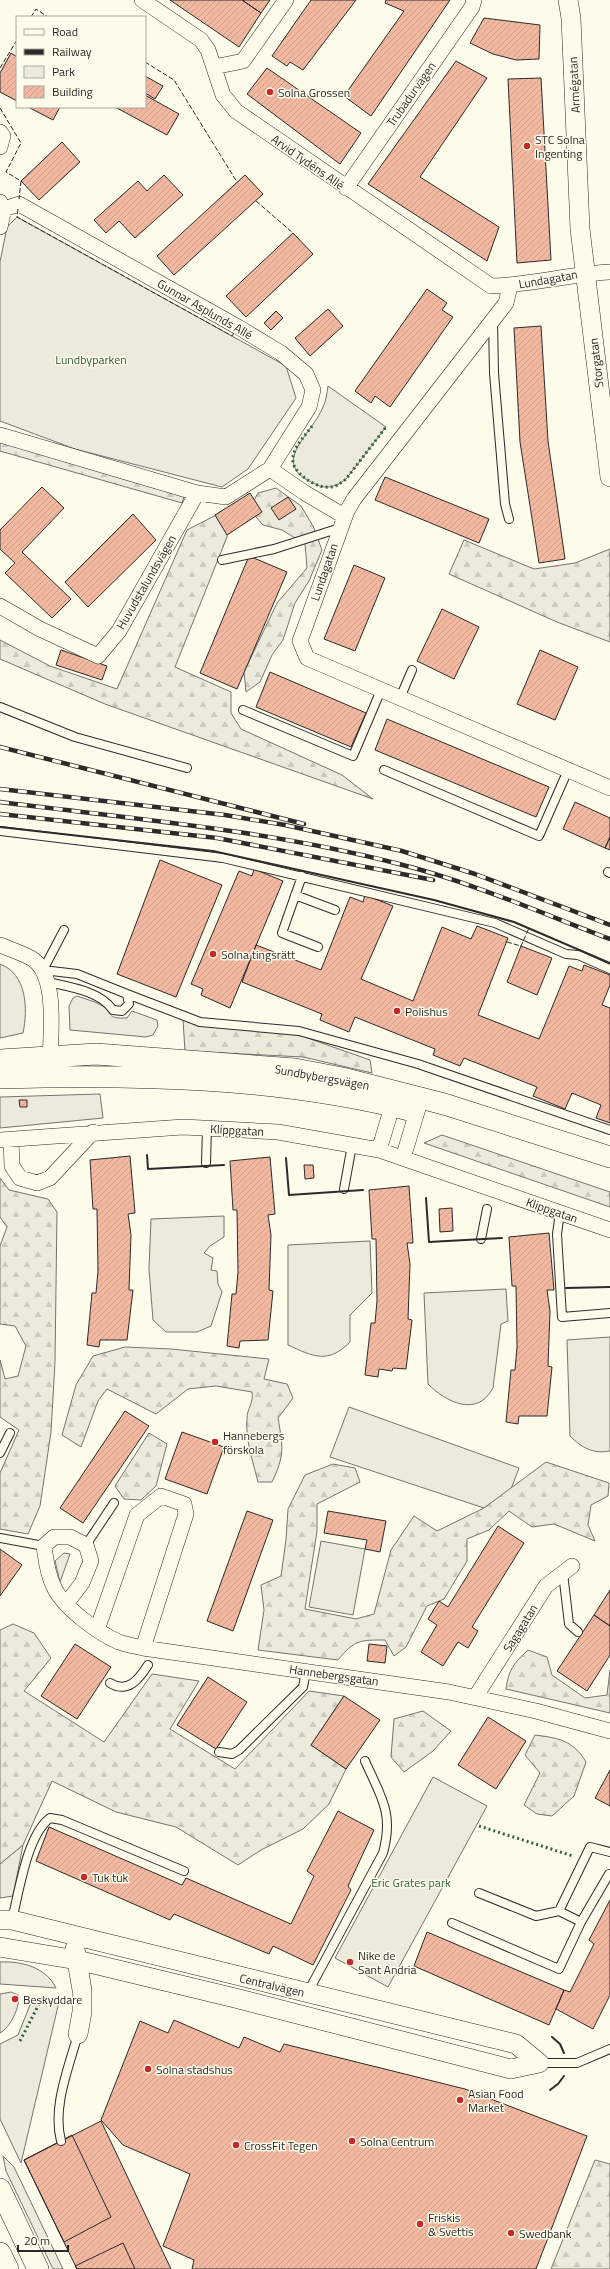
<svg xmlns="http://www.w3.org/2000/svg" width="610" height="2269" viewBox="0 0 610 2269" font-family="'Titillium Web',sans-serif">
	<style>
		.green { fill: #ecebdb; stroke: #74746e }
		.forest { fill: url(#forest-firs); stroke: #74746e }
		.building { fill: url(#building-hatch); stroke: #2b2b2b }
		.lines { fill: none; stroke-linecap: round; stroke-linejoin: round }
		.service-casing { stroke: #2b2b2b; stroke-width: 10 }
		.minor-casing { stroke: #2b2b2b; stroke-width: 16 }
		.tertiary-casing { stroke: #2b2b2b; stroke-width: 20 }
		.secondary-casing { stroke: #2b2b2b; stroke-width: 22 }
		.service { stroke: #fdfbea; stroke-width: 8 }
		.minor { stroke: #fdfbea; stroke-width: 15 }
		.tertiary { stroke: #fdfbea; stroke-width: 19 }
		.secondary { stroke: #fdfbea; stroke-width: 21 }
		.rail-casing { stroke: #2b2b2b; stroke-width: 4.5 }
		.rail { stroke: #fdfbea; stroke-width: 3; stroke-dasharray: 9; stroke-linecap: butt }
		.hedge { stroke: #34623c; stroke-width: 3; stroke-dasharray: 2 3; stroke-linecap: butt }
		.fence { stroke: #2b2b2b; stroke-width: 1; stroke-dasharray: 5 2; stroke-linecap: butt }
		.wall { stroke: #2b2b2b; stroke-width: 2 }
		.poi-dot { fill: #c62828; stroke: #fdfbea; stroke-width: 1.5 }
		.labels { text-anchor: middle; dominant-baseline: central; stroke-width: 3; stroke-linejoin: round; paint-order: stroke }
		.street-label { font-size: 12px; fill: #2b2b2b; stroke: #fdfbea }
		.poi-label { font-size: 12px; fill: #2b2b2b; stroke: #fdfbea; text-anchor: start }
		.park-label { font-size: 12px; fill: #34623c; stroke: #fdfbea }
	</style>
	<defs>
		<pattern id="forest-firs" width="22" height="20" patternUnits="userSpaceOnUse"><rect width="22" height="20" fill="#ecebdb"/><path d="M5 1l3.5 6h-7zM16 11l3.5 6h-7z" fill="#cbcabc"/></pattern>
		<pattern id="building-hatch" width="6" height="6" patternUnits="userSpaceOnUse"><rect width="6" height="6" fill="#f2b8a0"/><path d="M-1 1l2-2M0 6l6-6M5 7l2-2" fill="none" stroke="#d09e8a"/></pattern>
	</defs>
	<rect width="100%" height="100%" fill="#fdfbea"/>
	<path class="green" d="M17 217 286 366 296 398 248 469 222 487 75 449 0 421V262L7 227Z
		M328 386 386 427 346 479C338 485 330 489 320 486 265 465 310 438 323 407 326 401 327 393 328 386Z
		M0 964C27 974 28 1009 23 1033L0 1038Z
		M77 996C85 999 94 1001 101 1005 114 1013 105 1019 127 1018L132 1011 157 1020 158 1026 153 1035 146 1037 70 1030 69 1006 73 998Z
		M100 1094 103 1118 0 1128V1097Z
		M224 1216V1237L210 1246 204 1253 213 1258 211 1270 217 1271 218 1284 222 1292 211 1326 197 1332H166L153 1320 149 1269 151 1219Z
		M370 1241 372 1293 350 1315V1342C328 1364 314 1357 288 1345V1245Z
		M506 1289 508 1321 501 1324 493 1388C477 1418 446 1402 428 1384L424 1293Z
		M610 1337V1451C593 1454 582 1448 570 1436L567 1340Z
		M349 1407 519 1468 511 1489 484 1508 330 1457Z
		M321 1541 365 1549 353 1615 309 1607Z
		M64 1553 70 1554 60 1582 55 1561Z
		M433 1777 487 1806 388 1987 335 1958Z
		M23 1845 13 1896 0 1898V1864Z
		M0 1962C21 1961 46 1967 56 1988L0 1984Z
		M11 1992 18 1995C21 2006 10 2028 0 2033V1994Z
		M32 2000 59 2002 21 2163 0 2119V2044L18 2035Z
		M3 2156 14 2167 63 2269H53L6 2171Z"/>
	<path class="forest" d="M0 441 185 494 182 503 0 451Z
		M276 488 301 506 313 526 322 550 309 581 295 603 283 640 272 655 260 682 246 692 244 672 277 603 307 568 305 544 282 530 263 525 249 509 258 493Z
		M220 513 227 517V537L175 667 231 692V713L241 729 342 775 373 799 105 704 0 659V640L50 666 117 689 187 530Z
		M464 540 534 569 575 563 610 549V642L557 622 449 574Z
		M183 1020 198 1025 299 1035 370 1060 372 1073 303 1057 185 1051Z
		M442 1135 610 1192V1207L424 1143Z
		M0 1178 9 1190 48 1199 57 1212 55 1362 51 1432 40 1506 28 1534 0 1529V1473L19 1430 0 1417V1360L5 1379 18 1376 26 1346 15 1326 0 1324V1246L7 1227 0 1217Z
		M125 1347 171 1349 269 1359 264 1379 287 1384 293 1398 278 1418C283 1447 285 1455 272 1482H258C253 1462 245 1439 247 1418 247 1409 254 1402 252 1392L216 1386 188 1389 156 1414 107 1389 98 1401 81 1447 62 1435 76 1385 93 1356Z
		M149 1433 167 1444 156 1486 141 1500 124 1499 115 1486Z
		M546 1462 609 1483 608 1496 591 1505 588 1525 595 1541 554 1524 532 1527 509 1511 489 1530 467 1539V1561L444 1599 427 1606 406 1647 394 1656 385 1640C360 1640 354 1640 338 1660L258 1650 264 1610 261 1585 281 1576 286 1540 288 1509 305 1475 333 1464 355 1468 360 1482 317 1504V1531L305 1609 356 1619 374 1614 391 1550 414 1516 437 1531 484 1508Z
		M13 1624 34 1633 51 1658 24 1691 104 1742 152 1674 199 1681 170 1729 235 1769 309 1691 344 1696 311 1745 346 1769 329 1804 303 1829 261 1850 238 1865 176 1827 116 1812 52 1781 23 1845 0 1864V1630Z
		M528 1650 547 1657 552 1675 585 1698 607 1695 610 1670V1713L506 1689C509 1669 513 1664 528 1650Z
		M423 1711 451 1731 433 1751 404 1772 391 1757 394 1719Z
		M535 1735C558 1738 573 1740 586 1762L574 1796 552 1816 537 1814 524 1805 540 1773 525 1755Z
		M595 2160 610 2164V2269H551Z"/>
	<path class="building" d="M170 0H242L261 13 239 47Z
		M242 0H270L261 13Z
		M311 0H356L303 70 290 62 287 66 272 56Z
		M386 0H450L371 116 344 96 404 11 385 3Z
		M484 18 540 25 539 59 516 60 493 54 470 43Z
		M11 53 17 57V101L0 92V73Z
		M456 61 487 78 420 177 499 227 487 261 368 184Z
		M267 68 361 133 340 164 247 94Z
		M145 76 163 86 155 99 145 93Z
		M541 78 551 260 517 263 508 79Z
		M145 95 179 114 167 135 115 107H145Z
		M28 107H60L53 120Z
		M62 142 80 162 39 200 21 181Z
		M164 175 183 195 135 238 119 221 106 233 94 220 138 181 147 191Z
		M245 175 263 194 174 275 157 256Z
		M293 233 313 254 246 317 226 296Z
		M427 289 447 303 442 310 453 317 390 407 375 396 371 403 355 391Z
		M328 309 343 326 310 356 295 338Z
		M276 311 283 318 271 330 264 323Z
		M541 326 548 441 565 559 539 563 520 442 514 328Z
		M385 477 489 519 479 543 375 500Z
		M42 487 64 508 22 552 71 599 52 618 5 573 15 563 0 549V530Z
		M250 493 262 512 227 535 215 515Z
		M288 497 296 509 279 520 271 508Z
		M133 514 156 540 88 607 65 582Z
		M249 556 287 572 237 689 200 673Z
		M354 565 385 578 355 651 324 639Z
		M442 609 479 627 454 679 417 661Z
		M61 650 107 666 102 680 56 665Z
		M540 650 578 667 555 720 517 704Z
		M270 672 366 713 351 747 256 707Z
		M387 719 549 787 536 817 375 750Z
		M575 802 610 818V837L605 848 563 829Z
		M610 837V850L605 848Z
		M160 860 222 885 176 997 117 974Z
		M254 869 283 881 230 1008 201 995 203 989 191 984 239 871 252 876Z
		M365 895 393 906 361 979 413 1001 442 927 471 939 477 926 508 938 478 1015 539 1039 569 966 582 971 584 965 610 975V985L602 1005 610 1008V1123L596 1118 601 1105 572 1093 565 1109 533 1096 537 1087 464 1058 460 1066 433 1055 435 1049 355 1017 349 1032 320 1020 322 1014 242 982 256 945 321 970 350 897 363 902Z
		M521 946 552 958 537 995 507 982Z
		M19 1100H27V1107H20Z
		M130 1156 135 1213 128 1214 131 1235 129 1290H133L127 1340H100L99 1347 87 1345 92 1293H96L98 1271 97 1209H93L90 1160Z
		M270 1157 275 1214 268 1215 271 1235 269 1290 273 1291 268 1340 240 1341 239 1348 227 1346 232 1294H236L238 1272 237 1210H233L230 1161Z
		M304 1165H313L314 1178 305 1179Z
		M409 1186 413 1243H407L410 1264 408 1319 412 1320 406 1369 393 1368 392 1371 379 1369 378 1377 365 1375 371 1323H375L377 1301 376 1239H372L369 1190Z
		M452 1208 453 1231 440 1232 439 1209Z
		M549 1233 554 1290H547L550 1311 548 1366 552 1367 547 1416H519L518 1424 506 1422 511 1370H515L517 1347 516 1286H512L509 1237Z
		M125 1411 149 1426 83 1523 60 1508Z
		M182 1432 224 1447 207 1494 165 1479Z
		M247 1511 273 1520 233 1631 207 1621Z
		M328 1511 386 1521 380 1552 365 1549 367 1540 324 1533Z
		M498 1526 524 1543 472 1627 478 1631 468 1648 458 1642 443 1666 421 1652 437 1625 428 1619 439 1601 448 1607Z
		M0 1549 22 1565 0 1596Z
		M610 1590V1626L594 1615Z
		M594 1615 610 1626V1655L587 1691 557 1671Z
		M75 1644 111 1667 77 1719 41 1696Z
		M369 1644 387 1646 385 1663 367 1661Z
		M208 1677 247 1702 216 1749 177 1725Z
		M344 1696 380 1720 346 1769 311 1745Z
		M488 1717 526 1741 496 1789 458 1765Z
		M610 1770V1806L595 1798Z
		M338 1811 374 1830 348 1886 351 1890 313 1965 273 1946 269 1954 174 1914 170 1920 36 1861 49 1827 182 1885 186 1878 291 1924 314 1876 307 1871Z
		M610 1900V1995L593 2029 556 2009 564 1990 570 1992 594 1944 589 1940Z
		M427 1932 564 1990 549 2025 414 1966Z
		M174 2020 239 2048 244 2037 280 2052 284 2044 465 2089 587 2136 536 2269H192L194 2260 163 2246 190 2174 123 2145 101 2120 140 2021 168 2033Z
		M101 2121 171 2269H77L24 2160Z
		M72 2135 111 2217 64 2242 24 2160Z
		M123 2243 135 2269H77L75 2266Z"/>
	<g class="lines">
		<defs>
			<path id="service" d="M493 321 494 373 505 504 509 519
				M222 560 274 549 340 528
				M400 698 412 670
				M0 707 75 737 187 768
				M243 710 353 756 381 690
				M384 770 539 836 568 770
				M0 831 223 858 495 923 566 954 578 955 610 969
				M608 872 610 873
				M302 876 282 933 318 947
				M295 895 335 910
				M48 982C70 987 100 991 113 1010L122 1011 129 1004 127 994 77 974 43 970 64 930
				M127 994 200 1022 299 1031 418 1064 610 1130
				M206 1163 207 1128
				M344 1189 352 1145
				M560 1212 557 1234 562 1317 610 1313
				M481 1239 487 1209
				M0 1453 10 1433
				M0 1538 44 1546
				M86 1545 114 1503
				M563 1573 569 1624 578 1632
				M110 1683C128 1694 139 1679 148 1665
				M219 1752 232 1754 239 1750 303 1687 306 1671
				M479 1893 536 1916 559 1911 590 1847 610 1852
				M559 1911 581 1922
				M12 1920C19 1892 27 1835 50 1818L62 1820 184 1871
				M452 1923 559 1969 581 1922 609 1874
				M308 1992 383 1853C394 1813 381 1797 365 1761
				M539 2063H577L610 2049
				M61 2141C52 2107 69 2067 78 2034"/>
			<path id="minor" d="M142 0 201 40 208 50 223 95 236 111 491 286C531 285 570 274 610 272
				M214 67 243 61 286 0
				M0 132 3 136 0 147
				M346 188 472 7 474 0
				M0 202 4 209 0 227
				M4 209 19 204 238 327 281 353 306 374 313 390 309 407 270 469 305 493 344 516
				M510 286 506 303 354 499 347 511 300 641 307 658 610 788
				M0 435 197 493 226 497 270 469
				M0 606 40 629 98 656 119 631 197 493
				M0 945C10 949 22 953 31 958 59 974 50 1037 50 1065
				M0 1140 183 1127 278 1132 379 1150 610 1230
				M11 1140 12 1166 20 1178 37 1183 50 1178 93 1132
				M379 1150 395 1097
				M403 1158 420 1102
				M66 1604 82 1583 91 1561 86 1545 70 1537H54L44 1546C46 1560 47 1572 53 1585 62 1607 98 1633 119 1642 127 1645 135 1646 143 1648L449 1692 536 1711 610 1731
				M97 1630 137 1515 161 1496 184 1504 186 1514 143 1648
				M476 1696 546 1586 572 1566"/>
			<path id="tertiary" d="M568 0 571 18 580 229 610 477
				M0 1920H12L516 2044 539 2063
				M0 1947 77 1960 235 1998 511 2069 539 2063
				M75 1949 82 1990V2012L78 2034"/>
			<path id="secondary" d="M0 1060 96 1054 295 1069 342 1078 444 1104 610 1157
				M0 1078C138 1074 278 1077 413 1111
				M0 2189 38 2269
				M0 2253 8 2269"/>
		</defs>
		<use href="#service" class="service-casing"/>
		<use href="#minor" class="minor-casing"/>
		<use href="#tertiary" class="tertiary-casing"/>
		<use href="#secondary" class="secondary-casing"/>
		<use href="#service" class="service"/>
		<use href="#minor" class="minor"/>
		<use href="#tertiary" class="tertiary"/>
		<use href="#secondary" class="secondary"/>
		<defs>
			<path id="rail" d="M0 747 304 824
				M0 789 225 815 285 825 402 851 475 874 610 925
				M0 802C134 819 268 830 399 864 471 882 541 913 610 939
				M0 814 217 838 433 880"/>
		</defs>
		<use href="#rail" class="rail-casing"/>
		<use href="#rail" class="rail"/>
		<path class="hedge" d="M312 426C305 436 291 449 293 462 294 473 315 487 326 487 334 488 340 484 346 479L386 427
			M479 1826 573 1856
			M20 2041 39 2004"/>
		<path class="fence" d="M31 17 36 9 48 17
			M145 62 174 80 237 182
			M0 68 17 40
			M0 108 21 143 6 172 21 181 19 199
			M256 201 293 233
			M18 209 17 217 232 336 235 331
			M507 942 521 946 529 928"/>
		<path class="wall" d="M0 827 213 851 434 900 514 922 610 963
			M147 1155 148 1169 224 1165
			M286 1158 289 1195 363 1190
			M426 1198 429 1242 502 1238
			M566 1288 610 1287
			M552 2037 560 2044 564 2053
			M550 2090 558 2084 564 2076"/>
	</g>
	<g class="poi-dot">
		<circle cx="270" cy="92" r="4"/>
		<circle cx="527" cy="146" r="4"/>
		<circle cx="213" cy="954" r="4"/>
		<circle cx="397" cy="1011" r="4"/>
		<circle cx="215" cy="1442" r="4"/>
		<circle cx="84" cy="1877" r="4"/>
		<circle cx="350" cy="1962" r="4"/>
		<circle cx="15" cy="1999" r="4"/>
		<circle cx="148" cy="2069" r="4"/>
		<circle cx="460" cy="2100" r="4"/>
		<circle cx="352" cy="2141" r="4"/>
		<circle cx="236" cy="2145" r="4"/>
		<circle cx="420" cy="2224" r="4"/>
		<circle cx="511" cy="2233" r="4"/>
	</g>
	<g class="labels">
		<g class="street-label">
			<text transform="translate(574 85) rotate(-93)">Armégatan</text>
			<text transform="translate(411 94) rotate(-55)">Trubadurvägen</text>
			<text transform="translate(308 162) rotate(35)">Arvid Tydéns Allé</text>
			<text transform="translate(548 279) rotate(-10)">Lundagatan</text>
			<text transform="translate(205 309) rotate(30)">Gunnar Asplunds Allé</text>
			<text transform="translate(596 363) rotate(-97)">Storgatan</text>
			<text transform="translate(324 572) rotate(-71)">Lundagatan</text>
			<text transform="translate(146 582) rotate(-60)">Huvudstalundsvägen</text>
			<text transform="translate(322 1077) rotate(10)">Sundbybergsvägen</text>
			<text transform="translate(237 1130) rotate(3)">Klippgatan</text>
			<text transform="translate(552 1210) rotate(19)">Klippgatan</text>
			<text transform="translate(520 1628) rotate(-58)">Sagagatan</text>
			<text transform="translate(334 1675) rotate(8)">Hannebergsgatan</text>
			<text transform="translate(272 1985) rotate(13)">Centralvägen</text>
		</g>
		<g class="poi-label">
			<text x="278" y="92">Solna Grossen</text>
			<text x="535" y="139">STC Solna<tspan x="535" dy="14">Ingenting</tspan></text>
			<text x="221" y="954">Solna tingsrätt</text>
			<text x="405" y="1011">Polishus</text>
			<text x="223" y="1435">Hannebergs<tspan x="223" dy="14">förskola</tspan></text>
			<text x="92" y="1877">Tuk tuk</text>
			<text x="358" y="1955">Nike de<tspan x="358" dy="14">Sant Andria</tspan></text>
			<text x="23" y="1999">Beskyddare</text>
			<text x="156" y="2069">Solna stadshus</text>
			<text x="468" y="2093">Asian Food<tspan x="468" dy="14">Market</tspan></text>
			<text x="360" y="2141">Solna Centrum</text>
			<text x="244" y="2145">CrossFit Tegen</text>
			<text x="428" y="2217">Friskis<tspan x="428" dy="14">&amp; Svettis</tspan></text>
			<text x="519" y="2233">Swedbank</text>
		</g>
		<g class="park-label">
			<text x="91" y="359">Lundbyparken</text>
			<text x="411" y="1882">Eric Grates park</text>
		</g>
	</g>
	<rect x="16" y="16" width="130" height="92" fill="#fdfbea" stroke="#a9a89e"/>
	<rect x="24" y="29" width="20" height="6" fill="#fdfbea" stroke="#a9a89e"/>
	<text x="52" y="36" font-size="12" fill="#2b2b2b">Road</text>
	<rect x="24" y="49" width="20" height="6" fill="#2b2b2b" stroke="#a9a89e"/>
	<text x="52" y="56" font-size="12" fill="#2b2b2b">Railway</text>
	<rect x="24" y="66" width="20" height="12" fill="#ecebdb" stroke="#a9a89e"/>
	<text x="52" y="76" font-size="12" fill="#2b2b2b">Park</text>
	<rect x="24" y="86" width="20" height="12" fill="url(#building-hatch)" stroke="#a9a89e"/>
	<text x="52" y="96" font-size="12" fill="#2b2b2b">Building</text>
	<path d="M18 2245v6h50v-6" fill="none" stroke="#2b2b2b" stroke-width="2"/>
	<text x="24" y="2245" font-size="12" fill="#2b2b2b" stroke="#fdfbea" stroke-width="3" paint-order="stroke">20 m</text>
</svg>
